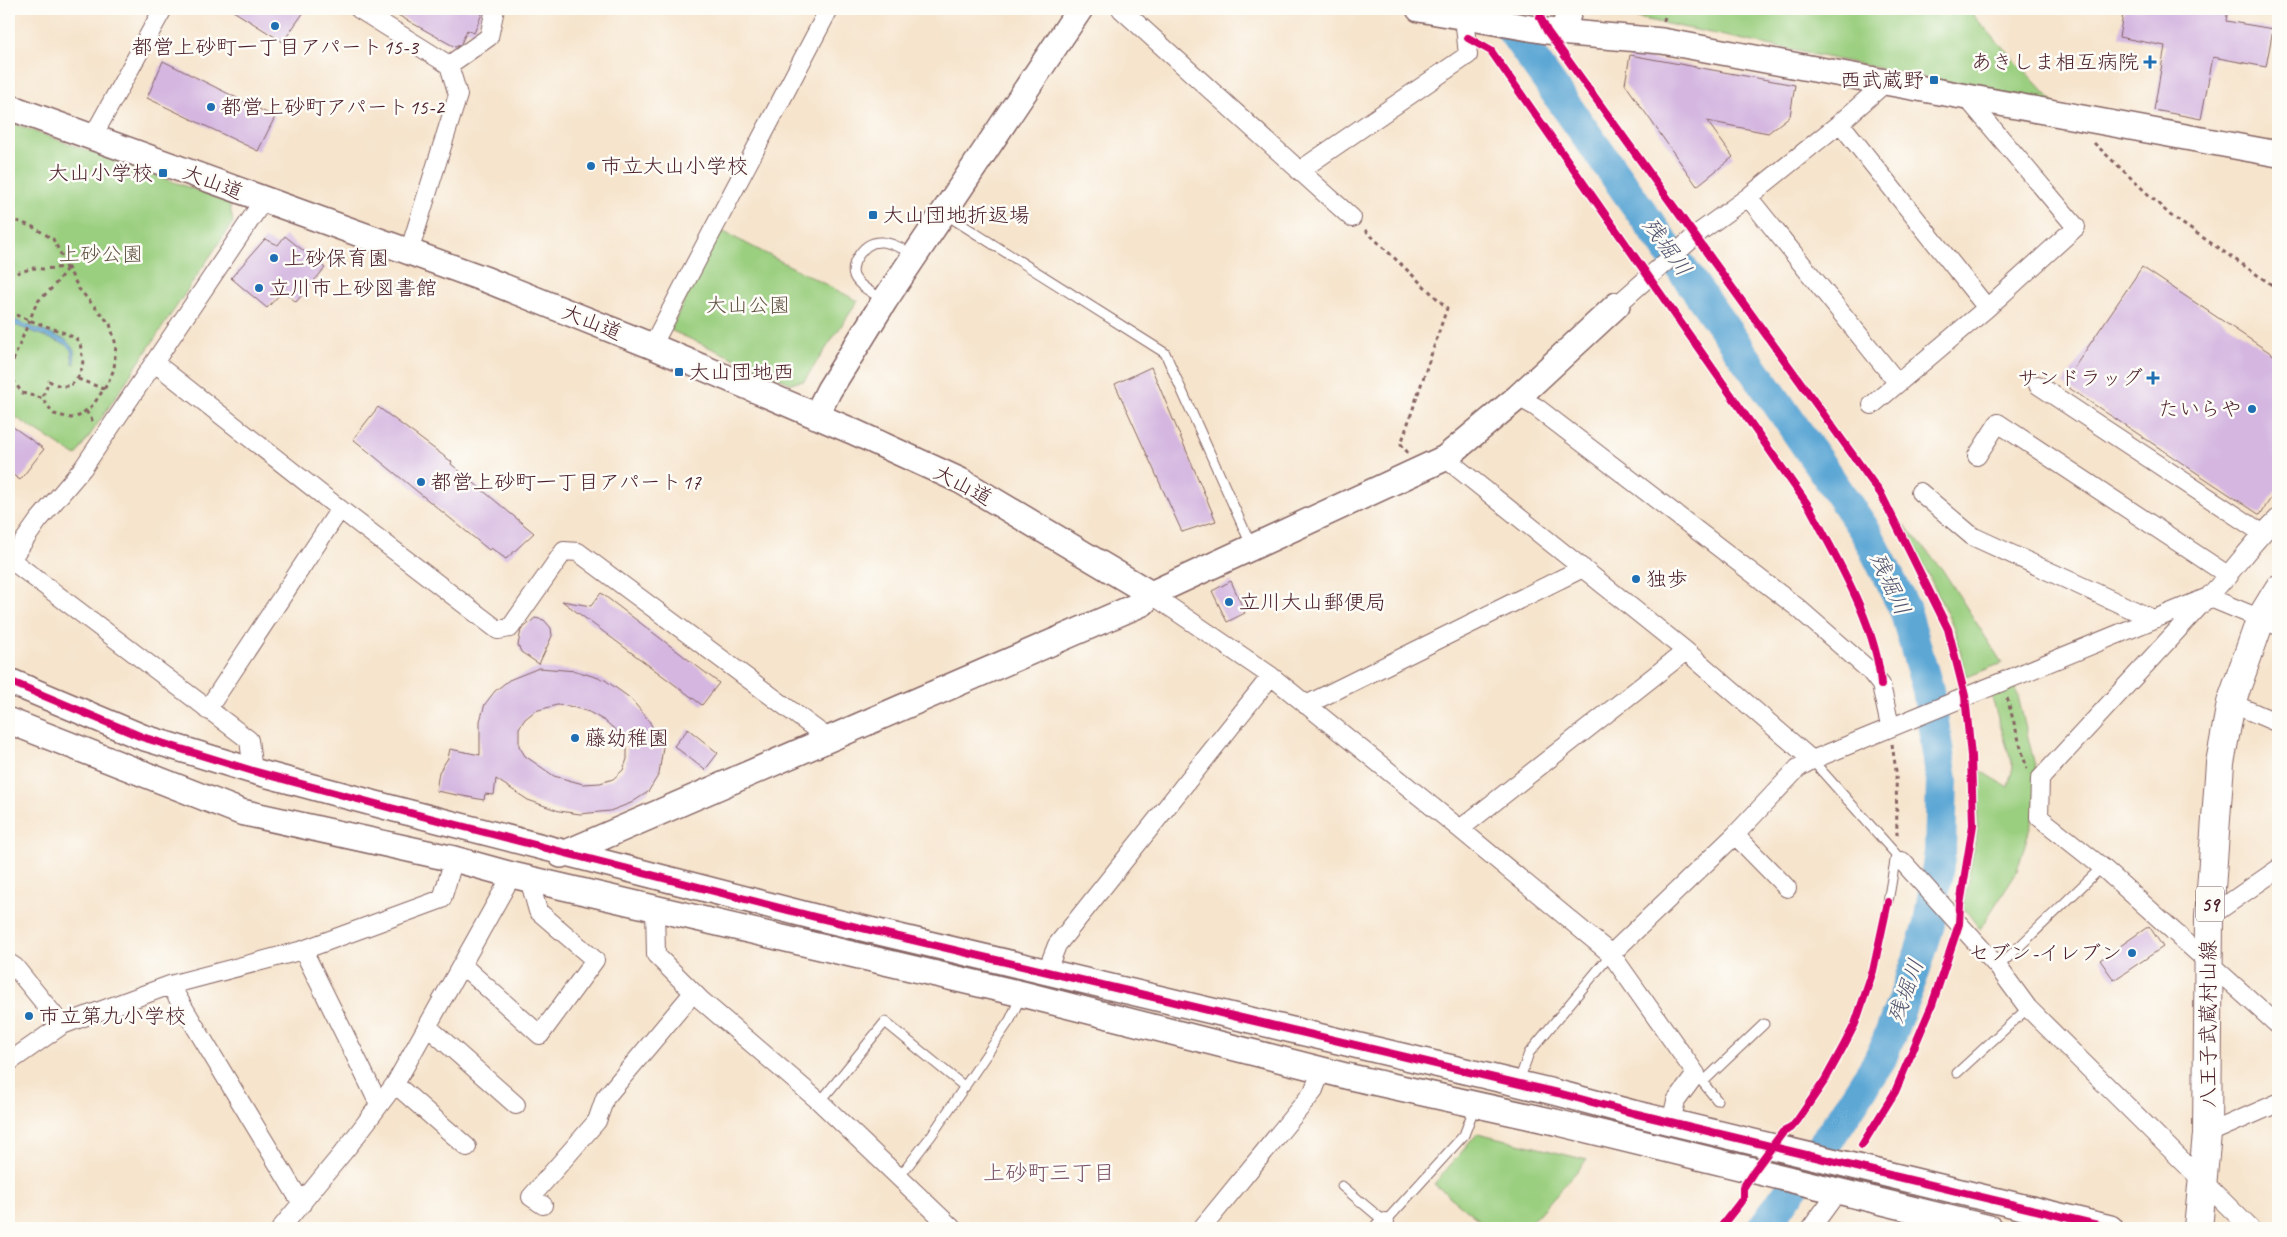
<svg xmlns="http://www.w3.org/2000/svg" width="2287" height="1237" viewBox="0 0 2287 1237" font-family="Caveat,'Klee One',sans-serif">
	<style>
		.green { fill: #9bcf80; stroke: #727756 }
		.water { fill: #5da7d5; stroke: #546380 }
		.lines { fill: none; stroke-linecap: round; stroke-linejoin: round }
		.river { stroke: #5da7d5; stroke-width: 32 }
		.building { fill: #d4b6e0; fill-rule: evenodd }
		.lane-casing { stroke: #866463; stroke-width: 11 }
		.street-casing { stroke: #866463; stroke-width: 20 }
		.secondary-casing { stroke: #866463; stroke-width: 28 }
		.primary-casing { stroke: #866463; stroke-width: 30 }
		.path { stroke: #866463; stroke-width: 3; stroke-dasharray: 4 4; stroke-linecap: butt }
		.lane { stroke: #fff; stroke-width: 9 }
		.street { stroke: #fff; stroke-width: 18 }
		.secondary { stroke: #fff; stroke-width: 25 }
		.primary { stroke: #fff; stroke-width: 28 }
		.cycleway-casing { stroke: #fdfcf7; stroke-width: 11 }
		.cycleway { stroke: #d6006c; stroke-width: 8 }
		.poi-dot { fill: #1f6fb2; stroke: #fdfcf7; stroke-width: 2 }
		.labels { text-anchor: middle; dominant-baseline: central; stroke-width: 5; stroke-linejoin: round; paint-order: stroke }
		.shield { fill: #fdfcf7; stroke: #806168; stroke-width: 1 }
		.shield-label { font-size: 20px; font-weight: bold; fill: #4a1f2b }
		.poi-label { font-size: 21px; fill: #4a1f2b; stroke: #fdfcf7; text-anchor: start }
		.street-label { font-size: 21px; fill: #4a1f2b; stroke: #fdfcf7 }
		.park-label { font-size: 21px; fill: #625444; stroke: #fdfcf7 }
		.water-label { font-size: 22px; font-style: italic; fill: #52556f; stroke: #fdfcf7 }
		.neighbourhood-label { font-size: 22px; fill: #7a546a; stroke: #fdfcf7 }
	</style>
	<rect width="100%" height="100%" fill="#fdfcf7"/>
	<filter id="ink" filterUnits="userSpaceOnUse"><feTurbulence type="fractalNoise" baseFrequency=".02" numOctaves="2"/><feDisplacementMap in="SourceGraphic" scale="10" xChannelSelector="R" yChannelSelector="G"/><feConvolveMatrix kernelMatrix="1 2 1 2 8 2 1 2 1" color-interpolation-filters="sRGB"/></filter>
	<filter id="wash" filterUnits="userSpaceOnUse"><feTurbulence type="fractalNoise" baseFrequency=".0096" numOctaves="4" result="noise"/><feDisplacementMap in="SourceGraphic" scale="20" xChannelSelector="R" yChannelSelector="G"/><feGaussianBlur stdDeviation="1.12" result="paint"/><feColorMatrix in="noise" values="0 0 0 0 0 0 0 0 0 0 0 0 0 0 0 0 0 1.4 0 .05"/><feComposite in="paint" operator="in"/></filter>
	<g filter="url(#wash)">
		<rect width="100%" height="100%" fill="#f6e4cc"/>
		<path class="green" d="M1619 9H1977L1971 13 2056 105 1624 15Z
			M9 122 229 202 233 222 76 456 9 413Z
			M720 230 858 301 804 381 790 383 670 330Z
			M1905 526 1942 569 2002 663 1967 677 1954 628Z
			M2015 684 2036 770 2035 811 2017 871 1980 929 1963 907 1978 826 1976 768 2008 787 2013 767 1991 695Z
			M1478 1133 1587 1160 1526 1228H1489L1434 1184Z"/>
		<path class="water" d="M9 318 66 340 74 350 75 364 73 363 71 350 65 344 9 323Z"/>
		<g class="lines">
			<path class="river" d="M1497 9 1778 404 1866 532 1905 610 1928 690 1942 780 1940 852 1929 924 1915 969 1881 1058 1839 1123 1763 1228"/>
		</g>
		<g id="blocks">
			<path class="building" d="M230 9H306L283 42Z
				M387 9H484L474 33 467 30 461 44 455 47Z
				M2124 9H2228L2226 21 2273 29 2266 67 2213 57 2201 119 2154 110 2165 46 2119 37Z
				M1630 55 1795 85 1790 116 1768 133 1707 121 1733 157 1697 186 1625 84Z
				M163 61 275 117 258 151 147 98Z
				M285 236 325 268 296 302 283 291 267 308 231 278 265 239 278 245Z
				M2142 267 2278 358V487L2260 515 2063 384Z
				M1151 367 1216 521 1182 532 1115 384Z
				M378 407 452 462 451 464 534 533 506 559 491 548 489 550 353 439Z
				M9 424 44 449 20 480 9 472Z
				M1231 581 1245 613 1227 622 1212 591Z
				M601 593 719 683 702 705 562 601 591 606Z
				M535 618 544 620 551 628 552 636 539 664 521 652 518 645 521 630Z
				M539 668 576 671 605 680 630 698 648 719 663 747 659 774 648 792 631 803 610 811 580 814 559 811 528 800 496 779 494 795 485 794 484 800 436 791 439 772 448 758 450 749 480 755V721L485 704 495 691 509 680ZM557 705 569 706 589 712 605 721 619 733 627 747V759L623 770 613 779 600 783 583 784 554 776 525 756 519 746V728L525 719 535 711Z
				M688 729 718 753 705 770 674 746Z
				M2149 926 2163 947 2114 980 2100 960Z"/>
		</g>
	</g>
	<g filter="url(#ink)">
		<use href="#blocks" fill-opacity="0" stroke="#866463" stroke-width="1"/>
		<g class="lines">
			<defs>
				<path id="lane" d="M945 214 1165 353 1252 547
					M884 300C875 294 859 287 854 276 852 271 854 262 857 258 872 232 891 243 913 254
					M1812 760 1902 861
					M1888 902 1896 855
					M1998 967 2102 867
					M1957 1073 2028 1008
					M1699 1078 1717 1100
					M1519 1081 1529 1053 1611 954
					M1703 1082 1764 1024
					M820 1102 885 1022 965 1087
					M900 1176 931 1136 1010 1020 1021 996
					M1342 1186 1385 1222 1464 1135 1475 1106"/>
				<path id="street" d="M359 9 449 65 458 95 409 252
					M1121 9 1352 218
					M449 65 489 37 495 9
					M1840 123 1987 308
					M93 136 163 9
					M1299 171 1468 55 1464 17
					M1748 197 1897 382
					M1617 305 1701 231 1748 197 1840 123 1885 83
					M652 346 829 9
					M155 363 340 509 498 630 510 628 564 551 578 552 829 739
					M2038 385 2262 533
					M1518 397 1536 407 1798 608 1870 671 1881 685 1890 726
					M1872 405 1987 308 2076 227 1966 97
					M1977 456 1998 423 2229 576
					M1445 458 1686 651 1812 760
					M1920 492 1972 536 2153 619
					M11 560 249 740 253 771
					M9 562 38 521 83 468 263 201
					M1151 594 1271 676 1460 829 1611 954 1696 1074 1676 1101 1671 1122
					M2278 626 2208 597 2040 779 2039 817 2102 867 2278 1025
					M2231 703 2278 723
					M1306 705 1583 568
					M207 710 340 509
					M1460 829 1686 651
					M1735 835 1787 888
					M1902 861 1998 967 2028 1008 2250 1228
					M655 908 656 955 701 1000 820 1102 952 1228
					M2209 917 2278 869
					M303 950 379 1104
					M1611 954 1735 835 1798 768 1812 760 2208 597C2233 572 2252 542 2278 518
					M9 963 15 967 62 1025
					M462 965 540 1035 595 960 538 911 529 879
					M1046 973 1057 945 1271 676
					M170 985 302 1204
					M428 1027 516 1105
					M9 1062 62 1025 170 985 303 950 442 899 454 859
					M395 1084 467 1147
					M2207 1134 2278 1103
					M543 1205 531 1197 597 1121 605 1098 693 993
					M281 1228 350 1144 395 1084 512 875
					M1202 1228 1313 1092 1322 1069
					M1379 1228 1385 1222
					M1811 1228 1839 1190"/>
				<path id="secondary" d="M1419 9 1547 31 1662 41 2278 154
					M1564 32 1569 9
					M9 107 487 280 652 346 852 431 961 481 1151 594
					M816 416 829 390 885 300 1080 9
					M9 681 142 737 253 771 391 808 815 917 1558 1093 1633 1113 2110 1228
					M9 721 241 812 454 859 512 875 1022 994 1346 1076 1555 1122 1989 1228
					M561 855 1143 603 1151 594 1445 458 1518 397 1617 305"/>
				<path id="primary" d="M2198 1228 2207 1134 2209 917 2220 763 2231 703 2261 618 2278 590"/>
			</defs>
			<use href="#lane" class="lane-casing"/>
			<use href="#street" class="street-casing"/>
			<use href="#secondary" class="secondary-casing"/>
			<use href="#primary" class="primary-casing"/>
			<path class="path" d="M1937 9 1941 16
				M1664 21 1666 9
				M2094 143 2170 215 2278 289
				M9 218 33 227 53 239 79 289 110 324 116 345 114 369 108 383 93 405 79 416 71 418 54 414 42 398 22 393 13 380 9 367
				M1365 230 1447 308 1401 444 1408 453
				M9 275 34 268 43 269 67 267
				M9 311C23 321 74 332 80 343 81 347 81 352 82 355 85 367 79 378 70 386H60L49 381 42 398
				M10 368 37 302 53 287 68 267
				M78 379 104 389
				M86 411 94 423
				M2007 698 2027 769
				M1892 744 1896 771 1897 835"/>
			<use href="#lane" class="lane"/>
			<use href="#street" class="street"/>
			<use href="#secondary" class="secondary"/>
			<use href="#primary" class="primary"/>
			<defs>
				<path id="cycleway" d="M1543 9 1540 17 1547 31 1881 494 1948 629 1965 696 1971 756 1973 825 1960 905 1959 924 1932 1005 1895 1092 1862 1145
					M1468 38 1491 51 1810 508C1836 557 1878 628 1881 685
					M9 681 142 737 253 771 391 808 815 917 1558 1093 1633 1113 2110 1228
					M1720 1228 1739 1204 1743 1198V1188L1754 1171 1783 1132 1791 1128 1797 1121 1825 1080 1842 1049 1855 1024 1873 971 1888 902"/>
			</defs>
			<use href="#cycleway" class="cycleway-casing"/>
			<use href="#cycleway" class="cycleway"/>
		</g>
	</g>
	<g class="poi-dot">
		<circle cx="275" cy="26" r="5"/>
		<path d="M2147.5 54.5h5v5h5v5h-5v5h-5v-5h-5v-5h5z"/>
		<rect x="1929" y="75" width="10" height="10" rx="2.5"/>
		<circle cx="211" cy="107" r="5"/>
		<circle cx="591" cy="166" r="5"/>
		<rect x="158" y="168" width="10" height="10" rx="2.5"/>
		<rect x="868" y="210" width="10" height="10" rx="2.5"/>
		<circle cx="274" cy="258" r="5"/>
		<circle cx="259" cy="288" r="5"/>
		<rect x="674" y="367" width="10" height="10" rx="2.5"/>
		<path d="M2150.5 370.5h5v5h5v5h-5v5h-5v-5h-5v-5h5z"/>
		<circle cx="2252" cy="409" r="5"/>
		<circle cx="421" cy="482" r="5"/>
		<circle cx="1636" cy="579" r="5"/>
		<circle cx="1229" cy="602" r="5"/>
		<circle cx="575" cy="738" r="5"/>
		<circle cx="2132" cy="953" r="5"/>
		<circle cx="29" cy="1016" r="5"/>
	</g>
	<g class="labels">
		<rect class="shield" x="2196" y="886.5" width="28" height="35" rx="4"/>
		<g class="shield-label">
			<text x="2210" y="904">59</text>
		</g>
		<g class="poi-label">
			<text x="275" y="47" text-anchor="middle">都営上砂町一丁目アパート15-3</text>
			<text x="2139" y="62" text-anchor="end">あきしま相互病院</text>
			<text x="1924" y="80" text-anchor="end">西武蔵野</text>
			<text x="221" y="107">都営上砂町アパート15-2</text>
			<text x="601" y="166">市立大山小学校</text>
			<text x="153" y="173" text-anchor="end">大山小学校</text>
			<text x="883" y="215">大山団地折返場</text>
			<text x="284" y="258">上砂保育園</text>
			<text x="269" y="288">立川市上砂図書館</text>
			<text x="689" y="372">大山団地西</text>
			<text x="2143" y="378" text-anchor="end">サンドラッグ</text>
			<text x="2242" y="409" text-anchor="end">たいらや</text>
			<text x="431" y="482">都営上砂町一丁目アパート17</text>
			<text x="1646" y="579">独歩</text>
			<text x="1239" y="602">立川大山郵便局</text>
			<text x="585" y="738">藤幼稚園</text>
			<text x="2122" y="953" text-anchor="end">セブン-イレブン</text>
			<text x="39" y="1016">市立第九小学校</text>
		</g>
		<g class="street-label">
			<text transform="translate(213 182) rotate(21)">大山道</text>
			<text transform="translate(592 322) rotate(22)">大山道</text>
			<text transform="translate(963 485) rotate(28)">大山道</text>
			<text transform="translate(2208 1024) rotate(-90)">八王子武蔵村山線</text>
		</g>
		<g class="park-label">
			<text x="101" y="254">上砂公園</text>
			<text x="748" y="305">大山公園</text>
		</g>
		<g class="water-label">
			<text transform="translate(1667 247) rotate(54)">残堀川</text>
			<text transform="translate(1890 584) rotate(65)">残堀川</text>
			<text transform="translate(1906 991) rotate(-70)">残堀川</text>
		</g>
		<g class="neighbourhood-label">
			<text x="1049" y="1173">上砂町三丁目</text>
		</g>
	</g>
	<rect width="2287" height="1237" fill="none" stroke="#fdfcf7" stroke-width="30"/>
</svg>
